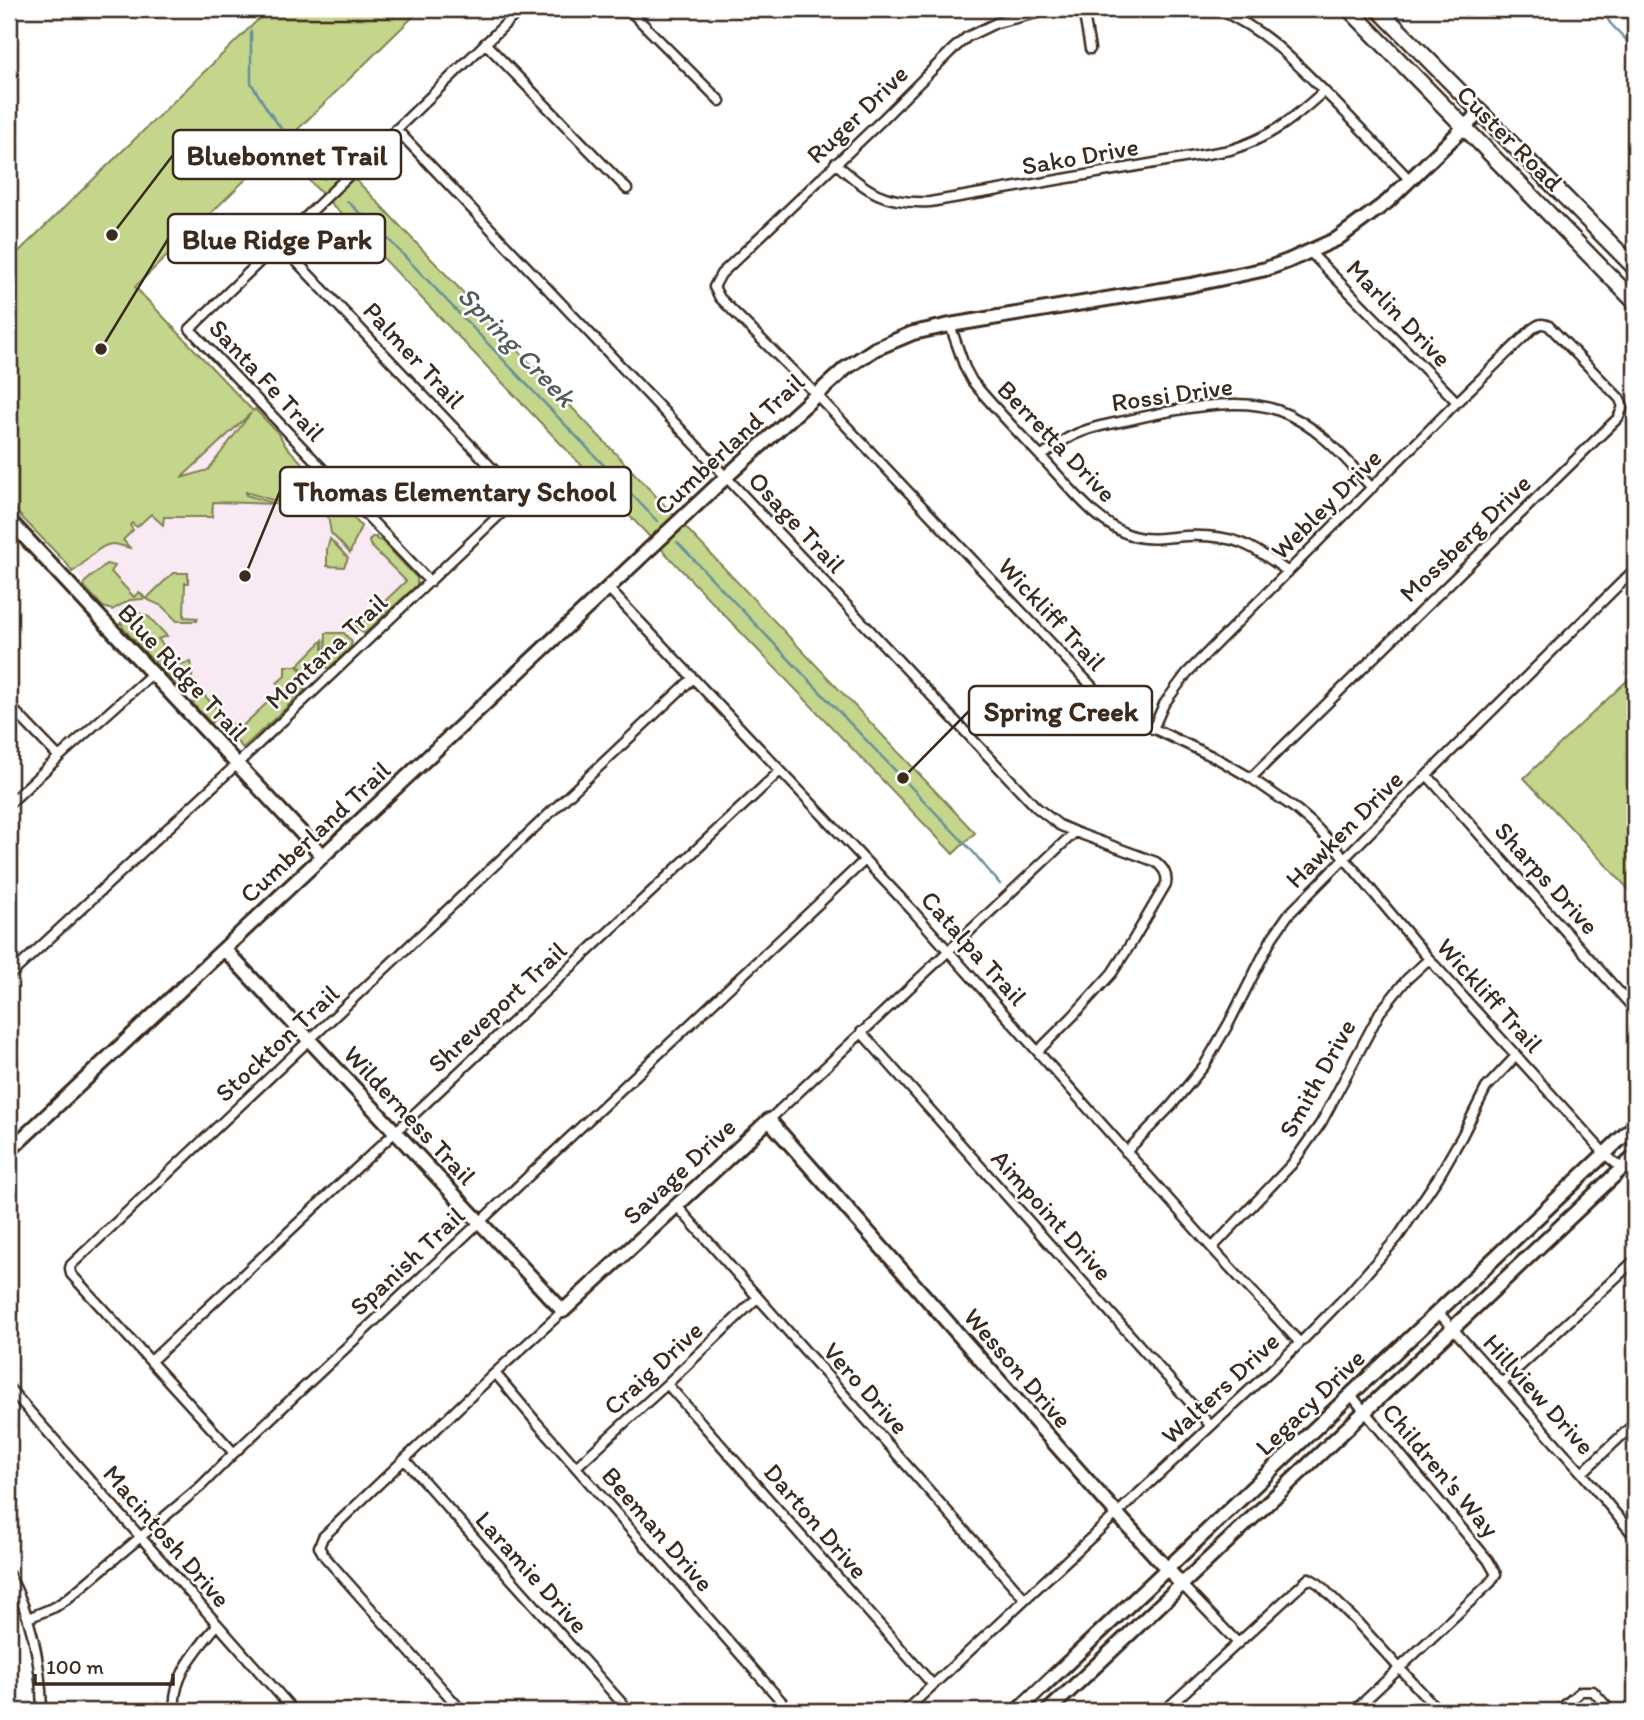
<svg xmlns="http://www.w3.org/2000/svg" width="1644" height="1720" viewBox="0 0 1644 1720" font-family="Itim,sans-serif">
	<style>
		.built { fill: #f8e9f2 }
		.green { fill: #c3d68b; stroke: #7f8054; stroke-width: 2; fill-rule: evenodd }
		.lines { fill: none; stroke-linecap: round; stroke-linejoin: round }
		.stream { stroke: #6b8f9a; stroke-width: 2.5 }
		.street-casing { stroke: #3b2a1e; stroke-width: 13 }
		.secondary-casing { stroke: #3b2a1e; stroke-width: 18 }
		.primary-casing { stroke: #3b2a1e; stroke-width: 19 }
		.street { stroke: #fff; stroke-width: 8 }
		.secondary { stroke: #fff; stroke-width: 12 }
		.primary { stroke: #fff; stroke-width: 14 }
		.labels { text-anchor: middle; dominant-baseline: central; stroke-width: 5; stroke-linejoin: round; paint-order: stroke }
		.street-label { font-size: 26px; fill: #3b2a1e; stroke: #fff }
		.water-label { font-size: 28px; font-style: italic; fill: #535c5c; stroke: #fff }
		.leader { fill: none; stroke: #3b2a1e; stroke-width: 2.5 }
		.callout-dot { fill: #3b2a1e; stroke: #fff; stroke-width: 2.5 }
		.callout { fill: #fff; stroke: #3b2a1e; stroke-width: 2.5 }
		.callout-label { font-size: 28px; text-anchor: middle; font-weight: bold; fill: #3b2a1e }
	</style>
	<rect width="100%" height="100%" fill="#fff"/>
	<filter id="ink" filterUnits="userSpaceOnUse"><feTurbulence type="fractalNoise" baseFrequency=".0143" numOctaves="2"/><feDisplacementMap in="SourceGraphic" scale="14" xChannelSelector="R" yChannelSelector="G"/><feConvolveMatrix kernelMatrix="1 2 1 2 8 2 1 2 1" color-interpolation-filters="sRGB"/></filter>
	<g filter="url(#ink)">
		<path class="built" d="M253 411 416 581 240 748 70 567 123 531Z"/>
		<path class="green" d="M269 9H421L298 129 350 181 353 179 357 181 366 190 975 833 953 854 278 148 135 287 253 411 255 409 279 434 285 445 361 526 350 553 331 533 328 515 302 514V504H285L246 492V495L276 504 213 502 212 517H164L163 525 151 514 137 527 132 523 130 525 133 530 123 540 130 548C125 547 120 545 114 544 97 544 85 565 72 572L68 565 9 504V261ZM251 413 208 470 181 478Z
			M372 537H376V539L382 541 417 578V585L365 633H363L352 623 351 620 359 626 406 581 370 545 369 541Z
			M330 539 348 558 344 567 327 566V549Z
			M106 564 115 566 111 572 134 597 139 592 145 598 143 599 130 600 112 610 103 607 84 586 85 582Z
			M173 573H188V583H185L184 617 198 618 197 621H177L162 606 146 599Z
			M139 613 149 617 167 636 158 639 165 647 152 660 123 628 122 624H120L125 617Z
			M326 633H344L352 642 350 648 328 669 325 665Z
			M323 640V666L310 678 298 665Z
			M166 650 182 664 191 662C194 673 193 683 183 689L177 686 154 662Z
			M285 666H297L309 679 301 686 305 690 243 748 219 723V717L222 714 238 730 282 689 277 683 285 676Z
			M1635 673V896L1524 778Z
			M199 690 221 713 211 723 194 705 193 698Z"/>
		<g class="lines">
			<path class="stream" d="M1602 9 1610 23 1635 49
				M251 31V83L267 109 299 153 324 179
				M347 201 391 242 657 521
				M677 542 973 852 1000 884"/>
			<defs>
				<path id="street" d="M628 9 720 101
					M1053 9 996 23 967 37 952 50 882 120 721 274 714 287 720 298 816 394 1102 697 1125 715 1218 759 1251 778 1297 810 1312 823 1336 848 1429 959 1605 1154 1622 1169
					M1083 9 1090 49
					M1217 9C1268 31 1296 63 1335 102 1360 128 1385 154 1410 180
					M485 43 627 189
					M396 129 726 477 1036 807 1059 825 1075 832 1156 862C1163 868 1168 874 1166 884L1132 942 1112 973 1073 1016 1038 1051
					M835 163C869 192 883 204 930 202L1230 150C1271 137 1292 120 1324 91
					M1310 252 1457 402
					M950 325 965 368 972 381C995 409 1020 434 1044 460 1069 486 1097 525 1133 536 1150 541 1167 537 1185 536 1233 534 1251 544 1288 572
					M1041 457C1051 449 1061 441 1072 436 1090 427 1110 424 1129 420 1172 410 1236 396 1277 410 1317 424 1345 458 1372 488
					M430 582 190 329 521 9
					M608 588 912 910 1212 1248 1300 1343
					M9 705 59 757
					M1153 729 1164 704 1187 673 1457 402 1532 329C1539 324 1542 322 1549 326L1620 399 1623 407 1618 418 1251 778
					M1427 775 1635 1010
					M9 804 59 757 153 673
					M9 976 237 764 511 504 515 497 514 492 509 486 279 243
					M861 1032 1210 1425
					M769 1120 1075 832
					M1126 1152 1171 1106 1204 1066 1229 1023 1272 938 1288 915 1427 775 1635 569
					M676 1205 1025 1599
					M1212 1248 1292 1164 1321 1123 1380 1012 1407 979 1429 959
					M1438 1312 1582 1473 1635 1537
					M151 1361 780 771
					M495 1373 537 1423 790 1711
					M1502 1383 1635 1260
					M667 1384 933 1685
					M9 1388 294 1711
					M1351 1395 1488 1560 1496 1574 1491 1582 1354 1711
					M234 1453 71 1274 70 1268 71 1265 693 678
					M405 1460 629 1711
					M576 1467 667 1384 757 1298
					M1582 1473 1635 1423
					M9 1575C32 1616 41 1664 42 1711
					M1182 1585 1237 1642
					M28 1618 55 1607 67 1599 201 1486 234 1453 865 860
					M175 1711C171 1677 197 1650 217 1625
					M462 1711 325 1557 319 1547 323 1537 495 1373 563 1311
					M905 1711 1300 1343 1350 1292 1398 1237 1439 1176 1462 1136 1486 1088 1516 1056
					M1164 1711 1309 1578 1319 1584 1356 1621 1439 1711
					M1558 1711 1581 1691H1593L1611 1711"/>
				<path id="secondary" d="M9 520 323 856
					M224 949 563 1311 769 1120 1117 1514 1182 1585
					M9 1151 726 477 846 368 875 349 913 333 950 325 1191 285 1266 269 1288 261 1337 239 1387 202 1480 112
					M1017 1711 1635 1125
					M1048 1711 1635 1156"/>
				<path id="primary" d="M1349 9 1635 302
					M1378 9 1635 268"/>
			</defs>
			<use href="#street" class="street-casing"/>
			<use href="#secondary" class="secondary-casing"/>
			<use href="#primary" class="primary-casing"/>
			<use href="#street" class="street"/>
			<use href="#secondary" class="secondary"/>
			<use href="#primary" class="primary"/>
		</g>
	</g>
	<g class="labels">
		<g class="street-label">
			<text transform="translate(857 114) rotate(-44)">Ruger Drive</text>
			<text transform="translate(1510 138) rotate(45)">Custer Road</text>
			<text transform="translate(1080 156) rotate(-10)">Sako Drive</text>
			<text transform="translate(1399 313) rotate(46)">Marlin Drive</text>
			<text transform="translate(414 355) rotate(47)">Palmer Trail</text>
			<text transform="translate(267 380) rotate(47)">Santa Fe Trail</text>
			<text transform="translate(1172 394) rotate(-8)">Rossi Drive</text>
			<text transform="translate(1057 441) rotate(46)">Berretta Drive</text>
			<text transform="translate(729 444) rotate(-43)">Cumberland Trail</text>
			<text transform="translate(1326 504) rotate(-45)">Webley Drive</text>
			<text transform="translate(797 522) rotate(47)">Osage Trail</text>
			<text transform="translate(1465 538) rotate(-44)">Mossberg Drive</text>
			<text transform="translate(1052 614) rotate(47)">Wickliff Trail</text>
			<text transform="translate(326 651) rotate(-43)">Montana Trail</text>
			<text transform="translate(183 672) rotate(47)">Blue Ridge Trail</text>
			<text transform="translate(1344 829) rotate(-45)">Hawken Drive</text>
			<text transform="translate(315 832) rotate(-43)">Cumberland Trail</text>
			<text transform="translate(1547 878) rotate(48)">Sharps Drive</text>
			<text transform="translate(974 948) rotate(48)">Catalpa Trail</text>
			<text transform="translate(1490 995) rotate(48)">Wickliff Trail</text>
			<text transform="translate(497 1007) rotate(-43)">Shreveport Trail</text>
			<text transform="translate(277 1043) rotate(-43)">Stockton Trail</text>
			<text transform="translate(1317 1078) rotate(-61)">Smith Drive</text>
			<text transform="translate(410 1115) rotate(47)">Wilderness Trail</text>
			<text transform="translate(679 1171) rotate(-43)">Savage Drive</text>
			<text transform="translate(1052 1215) rotate(48)">Aimpoint Drive</text>
			<text transform="translate(407 1261) rotate(-43)">Spanish Trail</text>
			<text transform="translate(653 1368) rotate(-43)">Craig Drive</text>
			<text transform="translate(1018 1368) rotate(49)">Wesson Drive</text>
			<text transform="translate(866 1388) rotate(48)">Vero Drive</text>
			<text transform="translate(1220 1388) rotate(-43)">Walters Drive</text>
			<text transform="translate(1539 1394) rotate(48)">Hillview Drive</text>
			<text transform="translate(1310 1402) rotate(-44)">Legacy Drive</text>
			<text transform="translate(1441 1470) rotate(50)">Children's Way</text>
			<text transform="translate(816 1521) rotate(49)">Darton Drive</text>
			<text transform="translate(658 1529) rotate(49)">Beeman Drive</text>
			<text transform="translate(167 1536) rotate(49)">Macintosh Drive</text>
			<text transform="translate(532 1572) rotate(48)">Laramie Drive</text>
		</g>
		<g class="water-label">
			<text transform="translate(517 346) rotate(46)">Spring Creek</text>
		</g>
	</g>
	<path class="leader" d="M112 235L173 155M101 349L168 239M245 576L280 491M903 778L969 711"/>
	<g class="callout-dot">
		<circle cx="112" cy="235" r="7"/>
		<circle cx="101" cy="349" r="7"/>
		<circle cx="245" cy="576" r="7"/>
		<circle cx="903" cy="778" r="7"/>
	</g>
	<g class="callout">
		<rect x="173" y="130" width="228" height="49" rx="7"/>
		<rect x="168" y="214" width="217" height="49" rx="7"/>
		<rect x="280" y="467" width="351" height="49" rx="7"/>
		<rect x="969" y="686" width="183" height="49" rx="7"/>
	</g>
	<g class="callout-label">
		<text x="287" y="165">Bluebonnet Trail</text>
		<text x="277" y="249">Blue Ridge Park</text>
		<text x="455" y="501">Thomas Elementary School</text>
		<text x="1061" y="721">Spring Creek</text>
	</g>
	<rect width="1644" height="1720" fill="none" stroke="#fff" stroke-width="35"/>
	<rect x="18" y="18" width="1609" height="1685" fill="none" stroke="#3b2a1e" stroke-width="2.5" filter="url(#ink)"/>
	<path d="M35 1674v10h138v-10" fill="none" stroke="#3b2a1e" stroke-width="3.5"/>
	<text x="46" y="1674" font-size="21" fill="#3b2a1e" stroke="#ffffff" stroke-width="5" paint-order="stroke">100 m</text>
</svg>
